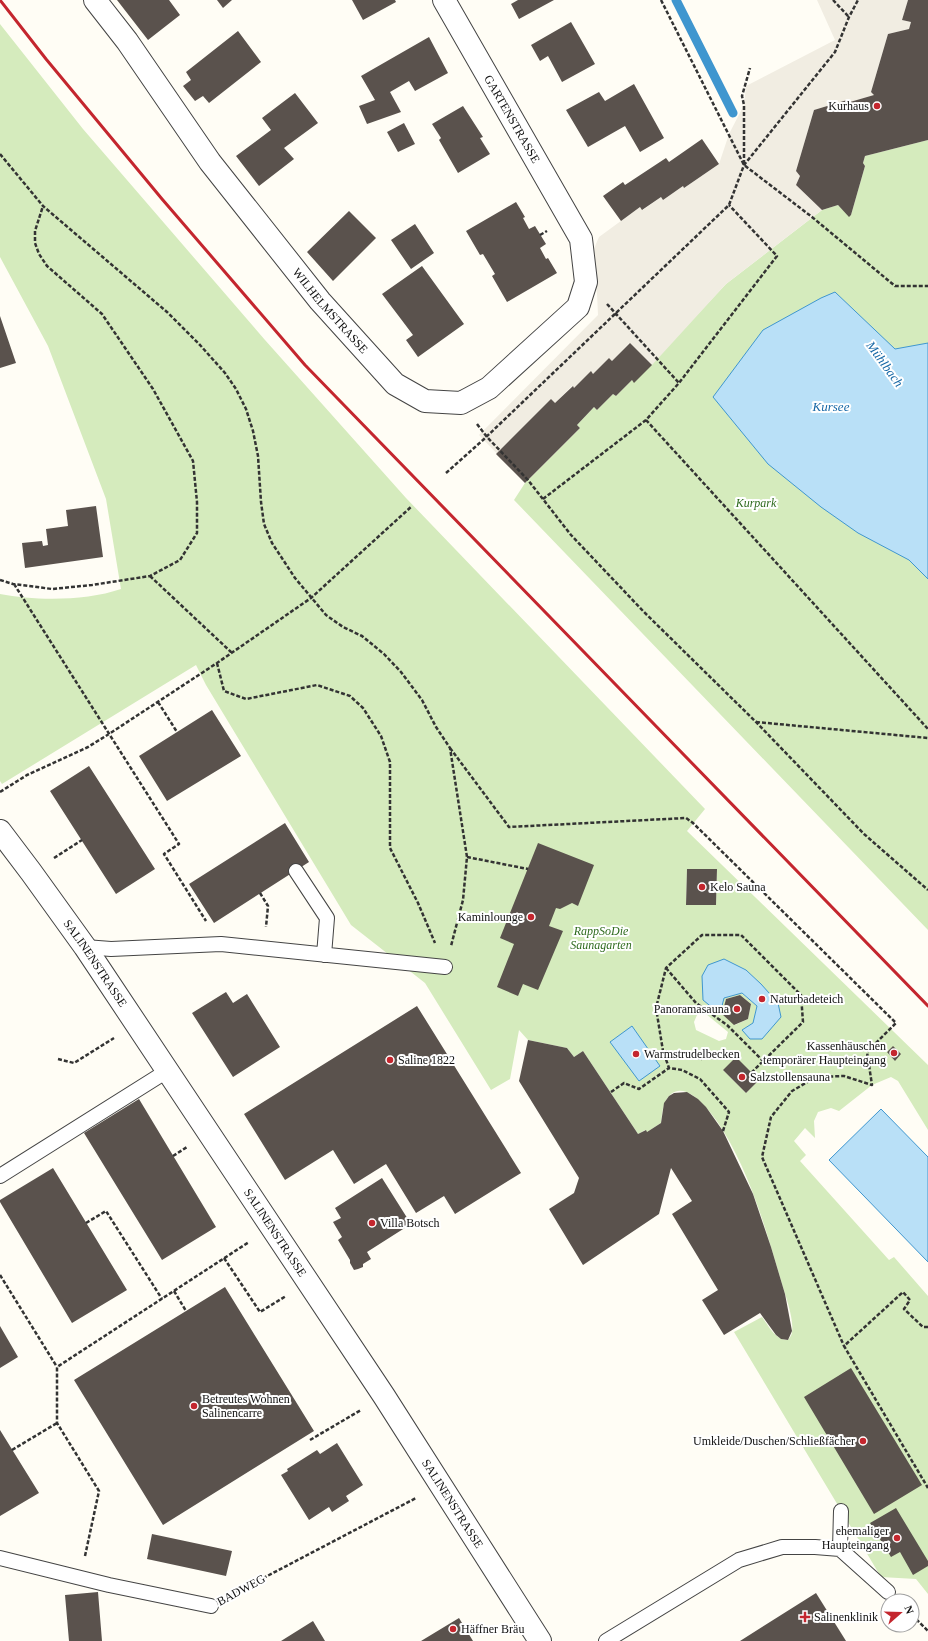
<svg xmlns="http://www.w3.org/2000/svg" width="928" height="1641" viewBox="0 0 928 1641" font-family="'Times New Roman',serif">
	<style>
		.green { fill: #d5ebbd; fill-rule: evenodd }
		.plaza { fill: #f1ede2 }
		.water { fill: #b9e0f7; stroke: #3f96cf }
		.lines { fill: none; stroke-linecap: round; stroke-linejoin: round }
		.stream { stroke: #3f96cf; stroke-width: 9 }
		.building { fill: #5a524d }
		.lane-casing { stroke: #444; stroke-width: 16 }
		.street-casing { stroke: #444; stroke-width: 24 }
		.path { stroke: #333; stroke-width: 2.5; stroke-dasharray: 4 2; stroke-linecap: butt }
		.lane { stroke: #fff; stroke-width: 14 }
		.street { stroke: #fff; stroke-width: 22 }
		.rail { stroke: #c4262e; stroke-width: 3 }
		.poi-dot { fill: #c4262e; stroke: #fff; stroke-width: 1.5 }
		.labels { text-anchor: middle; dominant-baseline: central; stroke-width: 4; stroke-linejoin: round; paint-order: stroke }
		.poi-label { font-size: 12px; fill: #111; stroke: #fff; text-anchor: start }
		.street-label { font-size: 12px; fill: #111; stroke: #fff }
		.park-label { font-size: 12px; font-style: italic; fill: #2f6b1f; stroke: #fff }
		.water-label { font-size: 13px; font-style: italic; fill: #1768a6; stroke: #fff }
	</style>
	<rect width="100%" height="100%" fill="#fffdf5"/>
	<path class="green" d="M0 24 83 129 265 340 406 498 705 809 687 831 928 1065V1130L898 1081 891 1077 872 1085 839 1111 831 1108 818 1112 814 1121 815 1138 805 1128 794 1141 806 1155 800 1161 889 1260 894 1257 928 1296V1594L916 1579 881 1577 734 1332 762 1317C768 1325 776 1341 788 1340 790 1337 792 1335 792 1332 794 1319 786 1297 782 1284 767 1233 752 1179 724 1132 715 1117 682 1069 665 1102 662 1109 662 1117 661 1123L647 1132 645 1130 638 1134 583 1051 574 1057 567 1048 528 1040 519 1030 510 1079 491 1090 425 983 351 925 206 685 196 665 2 784 0 781V594C36 601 86 601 121 589L106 499 48 346 0 257ZM687 869H717L716 905 686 904ZM724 959 746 970 778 1003 750 1039 757 1006 741 993 724 998 719 1014ZM740 995 751 1004 748 1019 735 1025 723 1014 726 999ZM706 1014 728 1032 726 1039 719 1041 696 1030 694 1022 697 1015ZM723 1070 759 1080 746 1093Z
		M928 140V930L514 500 525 483 580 428 577 425 594 407 597 410 613 394 616 396 632 380 634 382 726 284 822 210 838 205 849 216 851 215 865 166 863 163 865 156Z"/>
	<path class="plaza" d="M817 0H908L902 20 911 22 909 29 888 34 871 92 874 95 850 102 847 100 814 110 796 171 800 176 796 185 822 210 726 284 652 365 629 343 612 361 609 358 593 374 591 372 574 388 572 386 555 403 580 428 525 483 479 435 598 315 597 293 590 258 599 237 640 207 643 210 661 197 663 200 683 186 684 188 719 164 729 134 744 105 746 86 835 40Z"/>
	<path class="water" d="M835 292 895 349 928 343V579L909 560 858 533 821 507 768 464 713 397 763 330 821 298Z
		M724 959 746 970 761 984 778 1003 781 1017 762 1039H750L742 1030 753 1023 757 1006 742 993 724 998 720 1014 703 1000 702 976 708 965Z
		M632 1026 660 1066 639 1081 610 1042Z
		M881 1109 928 1157V1262L829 1160Z"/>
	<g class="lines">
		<path class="stream" d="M676 0 733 113"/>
	</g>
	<path class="building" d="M117 0H169L180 15 148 40Z
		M217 0H232L223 8Z
		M352 0H395L396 2 363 20Z
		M518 0H554L519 19 511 4Z
		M908 0H928V140L865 156 863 163 865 166 851 215 849 217 838 205 822 210 796 185 800 176 796 171 814 110 847 100 850 102 874 95 871 92 888 34 909 29 911 22 902 20Z
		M571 22 595 64 562 82 548 56 540 61 531 45Z
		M238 31 261 62 209 103 203 96 195 101 183 86 191 80 186 72Z
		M429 37 448 73 415 91 409 81 390 92 401 112 367 124 359 106 375 100 361 76Z
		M634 84 664 138 640 152 625 126 588 147 566 110 599 92 605 101Z
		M295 93 318 123 284 148 294 159 259 186 236 156 271 130 262 118Z
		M463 106 483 137 480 138 490 154 458 173 439 140 441 138 432 124Z
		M404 123 415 144 398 152 387 132Z
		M702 139 719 164 684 188 683 186 663 200 661 197 642 210 640 207 621 221 603 196 623 182 625 185 666 158 669 162Z
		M516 202 525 217 523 218 529 229 535 226 546 244 540 248 546 259 548 258 557 273 507 302 492 276 495 274 483 254 480 255 466 231Z
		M349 211 376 238 333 281 307 252Z
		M415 224 434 253 411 269 391 240Z
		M422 266 464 324 418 357 406 340 413 335 382 294Z
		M0 316 16 363 0 368Z
		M630 343 652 365 634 383 632 380 616 396 613 394 597 410 594 407 577 425 580 428 525 483 496 454 551 399 555 403 573 386 574 388 591 371 593 374 609 358 612 361Z
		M96 506 103 557 25 568 22 543 42 541 43 546 48 545 46 529 68 526 66 510Z
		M212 710 241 756 167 801 139 756Z
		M89 766 155 869 116 894 50 791Z
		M285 823 309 862 214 923 189 884Z
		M538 843 594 865 578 906 572 903 560 909 556 908 549 926 563 931 538 990 523 984 518 996 497 987 514 944 500 938Z
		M687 869H717L716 905H686Z
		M226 992 233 1003 247 994 280 1047 233 1077 192 1013Z
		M740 995 751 1004 748 1019 734 1025 722 1014 726 999Z
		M417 1006 521 1173 455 1214 444 1196 416 1213 386 1164 354 1184 333 1150 285 1180 244 1114Z
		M528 1040 567 1048 574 1057 583 1051 638 1134 646 1130 647 1132 661 1123 664 1103 669 1096 674 1093 687 1092 698 1099 706 1107 723 1131 753 1194 771 1247 785 1294 792 1331 788 1340 781 1339 776 1335 760 1313 724 1335 702 1300 718 1290 672 1214 692 1201 671 1168 659 1214 583 1265 549 1209 574 1193 579 1178 519 1081Z
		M893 1046 901 1054 895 1061 887 1052Z
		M736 1057 759 1080 746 1093 723 1070Z
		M139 1099 216 1227 162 1260 84 1133Z
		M53 1168 127 1290 72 1323 0 1202V1200Z
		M382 1178 411 1224 367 1252 371 1259 363 1264V1267L358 1269 354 1270 350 1263V1260L338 1240 342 1237 333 1222 341 1218 335 1208Z
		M225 1287 314 1431 163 1525 74 1380Z
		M0 1326 18 1357 0 1368Z
		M851 1368 922 1485 874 1514 804 1397Z
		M0 1430 39 1493 0 1516Z
		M337 1443 363 1485 346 1496 349 1501 332 1512 329 1507 309 1520 281 1475 288 1471 287 1469 317 1450 320 1454Z
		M896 1508 928 1561V1566L913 1575 900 1552 891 1557 870 1523Z
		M152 1534 232 1551 226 1576 147 1559Z
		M98 1592 102 1641H69L65 1595Z
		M816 1593 846 1641H740Z
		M459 1618 473 1641H421Z
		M313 1621 325 1641H281Z"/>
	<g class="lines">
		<defs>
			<path id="lane" d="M296 871 327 918 324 955
				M85 947 111 949 221 944 445 967
				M0 1176 167 1071
				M840 1549 841 1511
				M0 1558 109 1585 211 1606
				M606 1641 739 1560 782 1547H815L840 1549 888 1592"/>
			<g id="street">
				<path id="s1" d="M95 0 127 41 210 162 320 301 395 384 425 401 461 403 489 388 578 307 586 282 581 239 444 0"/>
				<path id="s2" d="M0 831 31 872 85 947 384 1396 540 1641"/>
			</g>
		</defs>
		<use href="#lane" class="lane-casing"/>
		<use href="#street" class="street-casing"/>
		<path class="path" d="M661 0 744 165 812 217 895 286H928
			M833 0 849 17
			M0 154 43 206 167 312 200 345 225 373 236 389 246 409 253 431 258 456 261 502 264 524 272 543 295 578 326 615 343 627 362 636 384 654 401 672 422 700 436 727 450 748 467 857 463 900 451 946
			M744 164V105L742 96 750 68
			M540 235 547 231
			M607 304 679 383
			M646 420 928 729
			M477 424 487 437 528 480 571 535 644 612 756 722 864 834 928 890
			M446 473 483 440 729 205 744 165 835 52 849 17 858 0
			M543 499 646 420 679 383 777 256 729 205
			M150 576 231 652
			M0 580 13 584 52 589 92 585 150 576 180 560 197 533V502L193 461 153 389 102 314 47 266 39 254 35 243V231L43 206
			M14 584 179 844 164 854 206 921
			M217 663 224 691 246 699 317 685 350 696 363 708 381 736 390 762V848L418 903 435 943
			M158 702 177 732
			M756 722 928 738
			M450 748 509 827 686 818 693 823 896 1023 867 1052 872 1085 844 1076 816 1077 792 1091 771 1117 762 1157 844 1346
			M0 792 27 775 88 747 109 734 217 663 311 598 412 506
			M467 857 528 869
			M54 858 82 840
			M260 893 268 906 266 927
			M666 968 696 1003 727 1025 763 1061
			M663 1051 702 1059
			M58 1059 74 1063 114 1038
			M611 1092 624 1083 639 1089 669 1068
			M723 1131 729 1112 700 1079 682 1070 669 1068 663 1051 656 1008 666 968 702 935H741L801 995 803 1022 751 1073
			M173 1156 187 1147
			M86 1223 106 1211 162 1299
			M224 1258 260 1312 286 1296
			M0 1275 57 1367
			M174 1291 186 1311
			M928 1327H923L904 1309 910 1300 903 1292 844 1346 928 1488
			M310 1440 361 1410
			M12 1450 57 1423
			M85 1556 99 1491 57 1423V1367L249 1242
			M231 1595 416 1498
			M912 1615 928 1631"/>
		<use href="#lane" class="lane"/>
		<use href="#street" class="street"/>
		<path class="rail" d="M0 0 46 59 162 199 305 365 928 1006"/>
	</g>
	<g class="poi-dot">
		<circle cx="877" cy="106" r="4"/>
		<circle cx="702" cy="887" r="4"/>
		<circle cx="531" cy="917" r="4"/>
		<circle cx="762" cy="999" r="4"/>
		<circle cx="737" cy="1009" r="4"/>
		<circle cx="894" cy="1053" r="4"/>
		<circle cx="636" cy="1054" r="4"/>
		<circle cx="390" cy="1060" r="4"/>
		<circle cx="742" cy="1077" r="4"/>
		<circle cx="372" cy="1223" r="4"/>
		<circle cx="194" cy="1406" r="4"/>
		<circle cx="863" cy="1441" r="4"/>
		<circle cx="897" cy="1538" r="4"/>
		<path d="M803 1611h4v4h4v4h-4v4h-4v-4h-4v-4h4z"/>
		<circle cx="453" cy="1629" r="4"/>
	</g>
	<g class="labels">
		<g class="poi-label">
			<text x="869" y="106" text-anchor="end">Kurhaus</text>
			<text x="710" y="887">Kelo Sauna</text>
			<text x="523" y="917" text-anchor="end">Kaminlounge</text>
			<text x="770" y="999">Naturbadeteich</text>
			<text x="729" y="1009" text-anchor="end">Panoramasauna</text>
			<text x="886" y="1046" text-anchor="end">Kassenhäuschen<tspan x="886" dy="14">temporärer Haupteingang</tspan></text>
			<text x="644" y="1054">Warmstrudelbecken</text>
			<text x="398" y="1060">Saline 1822</text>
			<text x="750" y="1077">Salzstollensauna</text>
			<text x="380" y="1223">Villa Botsch</text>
			<text x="202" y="1399">Betreutes Wohnen<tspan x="202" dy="14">Salinencarre</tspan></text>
			<text x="855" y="1441" text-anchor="end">Umkleide/Duschen/Schließfächer</text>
			<text x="889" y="1531" text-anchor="end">ehemaliger<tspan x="889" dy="14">Haupteingang</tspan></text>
			<text x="814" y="1617">Salinenklinik</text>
			<text x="461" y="1629">Häffner Bräu</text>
		</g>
		<g class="street-label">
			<text transform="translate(512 119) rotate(60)">GARTENSTRASSE</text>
			<text stroke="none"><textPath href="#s1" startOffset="390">WILHELMSTRASSE</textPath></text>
			<text stroke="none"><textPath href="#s2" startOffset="163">SALINENSTRASSE</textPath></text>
			<text stroke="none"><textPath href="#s2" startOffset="487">SALINENSTRASSE</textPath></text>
			<text stroke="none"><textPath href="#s2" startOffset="811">SALINENSTRASSE</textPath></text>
			<text transform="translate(241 1590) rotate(-28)">BADWEG</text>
		</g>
		<g class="park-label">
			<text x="756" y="503">Kurpark</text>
			<text x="601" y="931">RappSoDie<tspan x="601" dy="14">Saunagarten</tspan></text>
		</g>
		<g class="water-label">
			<text transform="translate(885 364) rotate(54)">Mühlbach</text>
			<text x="831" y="406">Kursee</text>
		</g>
	</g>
	<g transform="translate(900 1613) rotate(70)"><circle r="19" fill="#ffffff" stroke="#a0a0a0"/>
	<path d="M0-3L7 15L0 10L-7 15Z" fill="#c4262e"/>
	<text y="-6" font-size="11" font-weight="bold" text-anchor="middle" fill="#111111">N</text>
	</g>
</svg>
